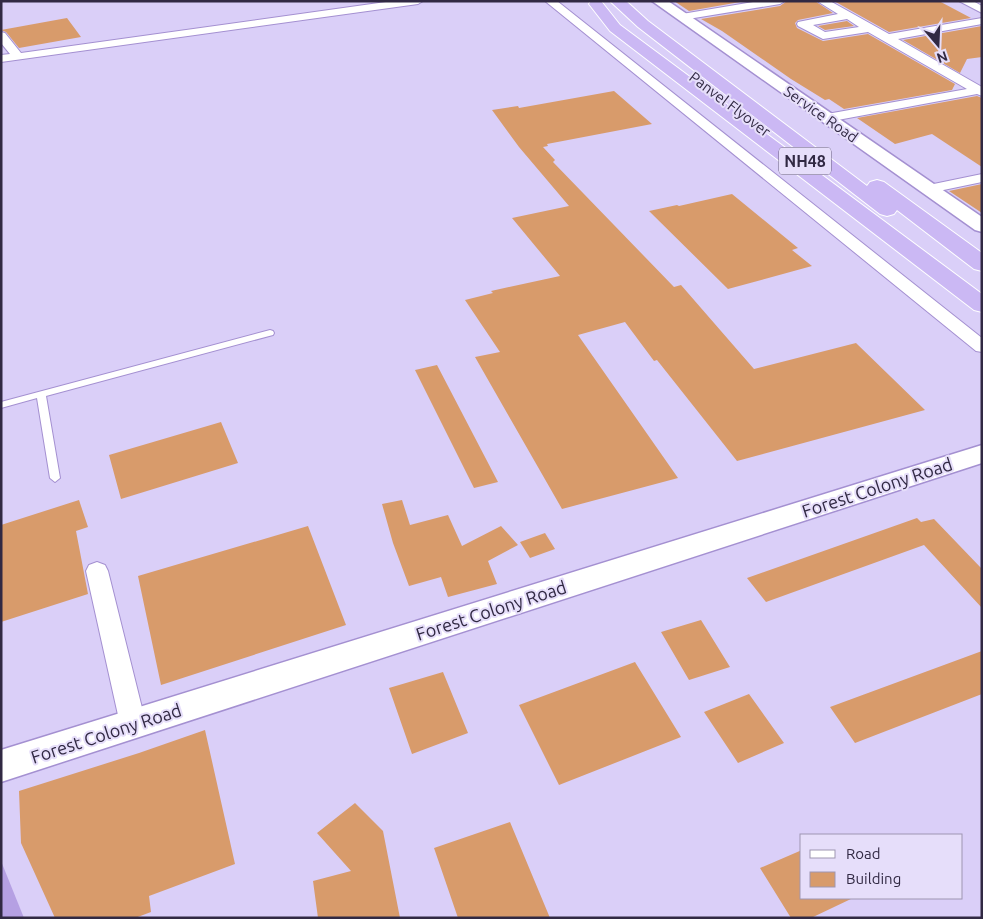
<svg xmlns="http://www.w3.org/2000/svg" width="983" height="919" viewBox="0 0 983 919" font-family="Ubuntu,sans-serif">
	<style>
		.green { fill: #b5a0e3 }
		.building { fill: #d89b6b }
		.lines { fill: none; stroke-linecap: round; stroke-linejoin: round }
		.service-casing { stroke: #a490d1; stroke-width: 2 }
		.minor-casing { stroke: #a490d1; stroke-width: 2 }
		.tertiary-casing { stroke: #a490d1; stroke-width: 3 }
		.trunk-casing { stroke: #fff; stroke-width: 2 }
		.service { fill: #fff; fill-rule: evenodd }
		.minor { fill: #fff; fill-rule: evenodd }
		.tertiary { fill: #fff; fill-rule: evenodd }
		.trunk { fill: #cbb8f4; fill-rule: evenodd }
		.labels { text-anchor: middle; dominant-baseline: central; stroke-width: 4; stroke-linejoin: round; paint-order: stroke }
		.far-street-label { font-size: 15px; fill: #312943; stroke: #e6defa }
		.shield { fill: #e6defa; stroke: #675f7a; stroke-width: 1 }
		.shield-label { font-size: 16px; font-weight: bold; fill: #312943 }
		.street-label { font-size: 18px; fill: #312943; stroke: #e6defa }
	</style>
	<rect width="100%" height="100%" fill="#dacff8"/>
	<path class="green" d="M1 861 24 918H1Z"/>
	<path class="building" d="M674 1H746L689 11Z
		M787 1H815L833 13 798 20 795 23 797 28 823 41 868 34 955 84 952 90 844 109 829 99 825 100 791 79 722 31 701 19 780 6Z
		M834 1H939L971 18 889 32Z
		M67 18 81 37 19 48 6 32 1 30Z
		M847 21 854 26 825 30 818 26Z
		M982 26V57L967 59 960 73 903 40Z
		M614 91 652 124 547 144 548 146 543 147 555 160 553 162 674 287 681 285 754 369 856 343 925 410 737 461 657 360 654 361 625 322 578 335 678 478 562 509 475 357 500 352 465 300 493 293 491 291 560 276 512 218 569 206 519 147 492 110 518 106 519 108Z
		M977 96 982 98V167L932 134 895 144 857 118Z
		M982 184V213L949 191Z
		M732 194 798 248 792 250 812 266 728 289 649 211 677 205 679 206Z
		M437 365 498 482 474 488 415 370Z
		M221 422 238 463 121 499 109 455Z
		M79 500 88 527 76 531 88 594 1 622V525Z
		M402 500 410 525 448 515 462 546 501 526 518 545 488 561 497 584 448 597 441 577 409 586 393 543 382 504Z
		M917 518 921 522 934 519 982 569V608L924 545 766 602 747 578Z
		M308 526 346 625 161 685 138 576Z
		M545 533 555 549 530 558 520 542Z
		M701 620 730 667 689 680 661 632Z
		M982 651V694L855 743 830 707Z
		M635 662 681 737 559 785 519 705Z
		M443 672 468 733 412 754 389 688Z
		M749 694 784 743 738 763 704 712Z
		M205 730 235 864 149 896 151 912 135 918H55L21 843 19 791 139 753Z
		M355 803 383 831 400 918H318L313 881 351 871 317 833Z
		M510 822 550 918H458L434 848Z
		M802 850V898H853L811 918H791L760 868Z"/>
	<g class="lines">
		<defs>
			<path id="service" d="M270 330 273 331 274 333 273 335 46 396 60 478 55 482 50 478 37 398 1 408V402Z"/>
			<path id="minor" d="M393 1H423L418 4 1 62V55L10 54 1 43V32L5 33 21 53Z
				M545 1H557L982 338V352L976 351Z
				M759 1H785L780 4 682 20 677 17 682 14Z
				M817 1H830L889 34 982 18V24L898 39 982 87V96L977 94 827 122 822 121 821 118 822 115 827 114 967 89 868 32 823 39 798 26 797 24 798 22 838 14ZM847 19 859 27 825 32 813 25Z
				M959 1H973L982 6V13Z
				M982 174V182L929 193 924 192 922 189 924 186Z
				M97 562 105 565 108 571 146 724 142 732 133 735 124 732 120 724 86 571 89 565Z"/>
			<path id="tertiary" d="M652 1H668L982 217V232L975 230Z
				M982 445V463L1 782V750Z"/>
			<path id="trunk" d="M591 1H601L620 25 982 294V312L974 310 610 31 589 4Z
				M610 1H626L648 21 867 186 870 182 877 180 884 182 982 253V271L974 269 897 210 894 214 887 216 880 214 638 27Z"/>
		</defs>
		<use href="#service" class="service-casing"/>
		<use href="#minor" class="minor-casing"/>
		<use href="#tertiary" class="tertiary-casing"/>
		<use href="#trunk" class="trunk-casing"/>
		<use href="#service" class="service"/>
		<use href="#minor" class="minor"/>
		<use href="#tertiary" class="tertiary"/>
		<use href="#trunk" class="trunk"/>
	</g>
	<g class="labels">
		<g class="far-street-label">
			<text transform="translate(730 104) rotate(37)">Panvel Flyover</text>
			<text transform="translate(821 114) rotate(35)">Service Road</text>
		</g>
		<rect class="shield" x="779" y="147.5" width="52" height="27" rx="4"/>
		<g class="shield-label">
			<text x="805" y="161">NH48</text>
		</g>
		<g class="street-label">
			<text transform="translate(877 487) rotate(-18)">Forest Colony Road</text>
			<text transform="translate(491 610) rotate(-18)">Forest Colony Road</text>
			<text transform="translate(106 733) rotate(-18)">Forest Colony Road</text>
		</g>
	</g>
	<rect width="983" height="919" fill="none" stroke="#312943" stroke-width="5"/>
	<rect x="800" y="834" width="162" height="65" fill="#e6defa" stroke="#9e96b1"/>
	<rect x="810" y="850" width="25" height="8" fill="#ffffff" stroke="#9e96b1"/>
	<text x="846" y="859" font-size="15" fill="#312943">Road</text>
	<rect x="810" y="872" width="25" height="15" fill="#d89b6b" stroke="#9e96b1"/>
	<text x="846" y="884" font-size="15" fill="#312943">Building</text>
	<g transform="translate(938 45) rotate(161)" stroke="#e6defa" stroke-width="4" paint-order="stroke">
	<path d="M0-4L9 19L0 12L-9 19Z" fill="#312943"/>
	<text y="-8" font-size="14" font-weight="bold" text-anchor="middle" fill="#312943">N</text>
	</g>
</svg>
